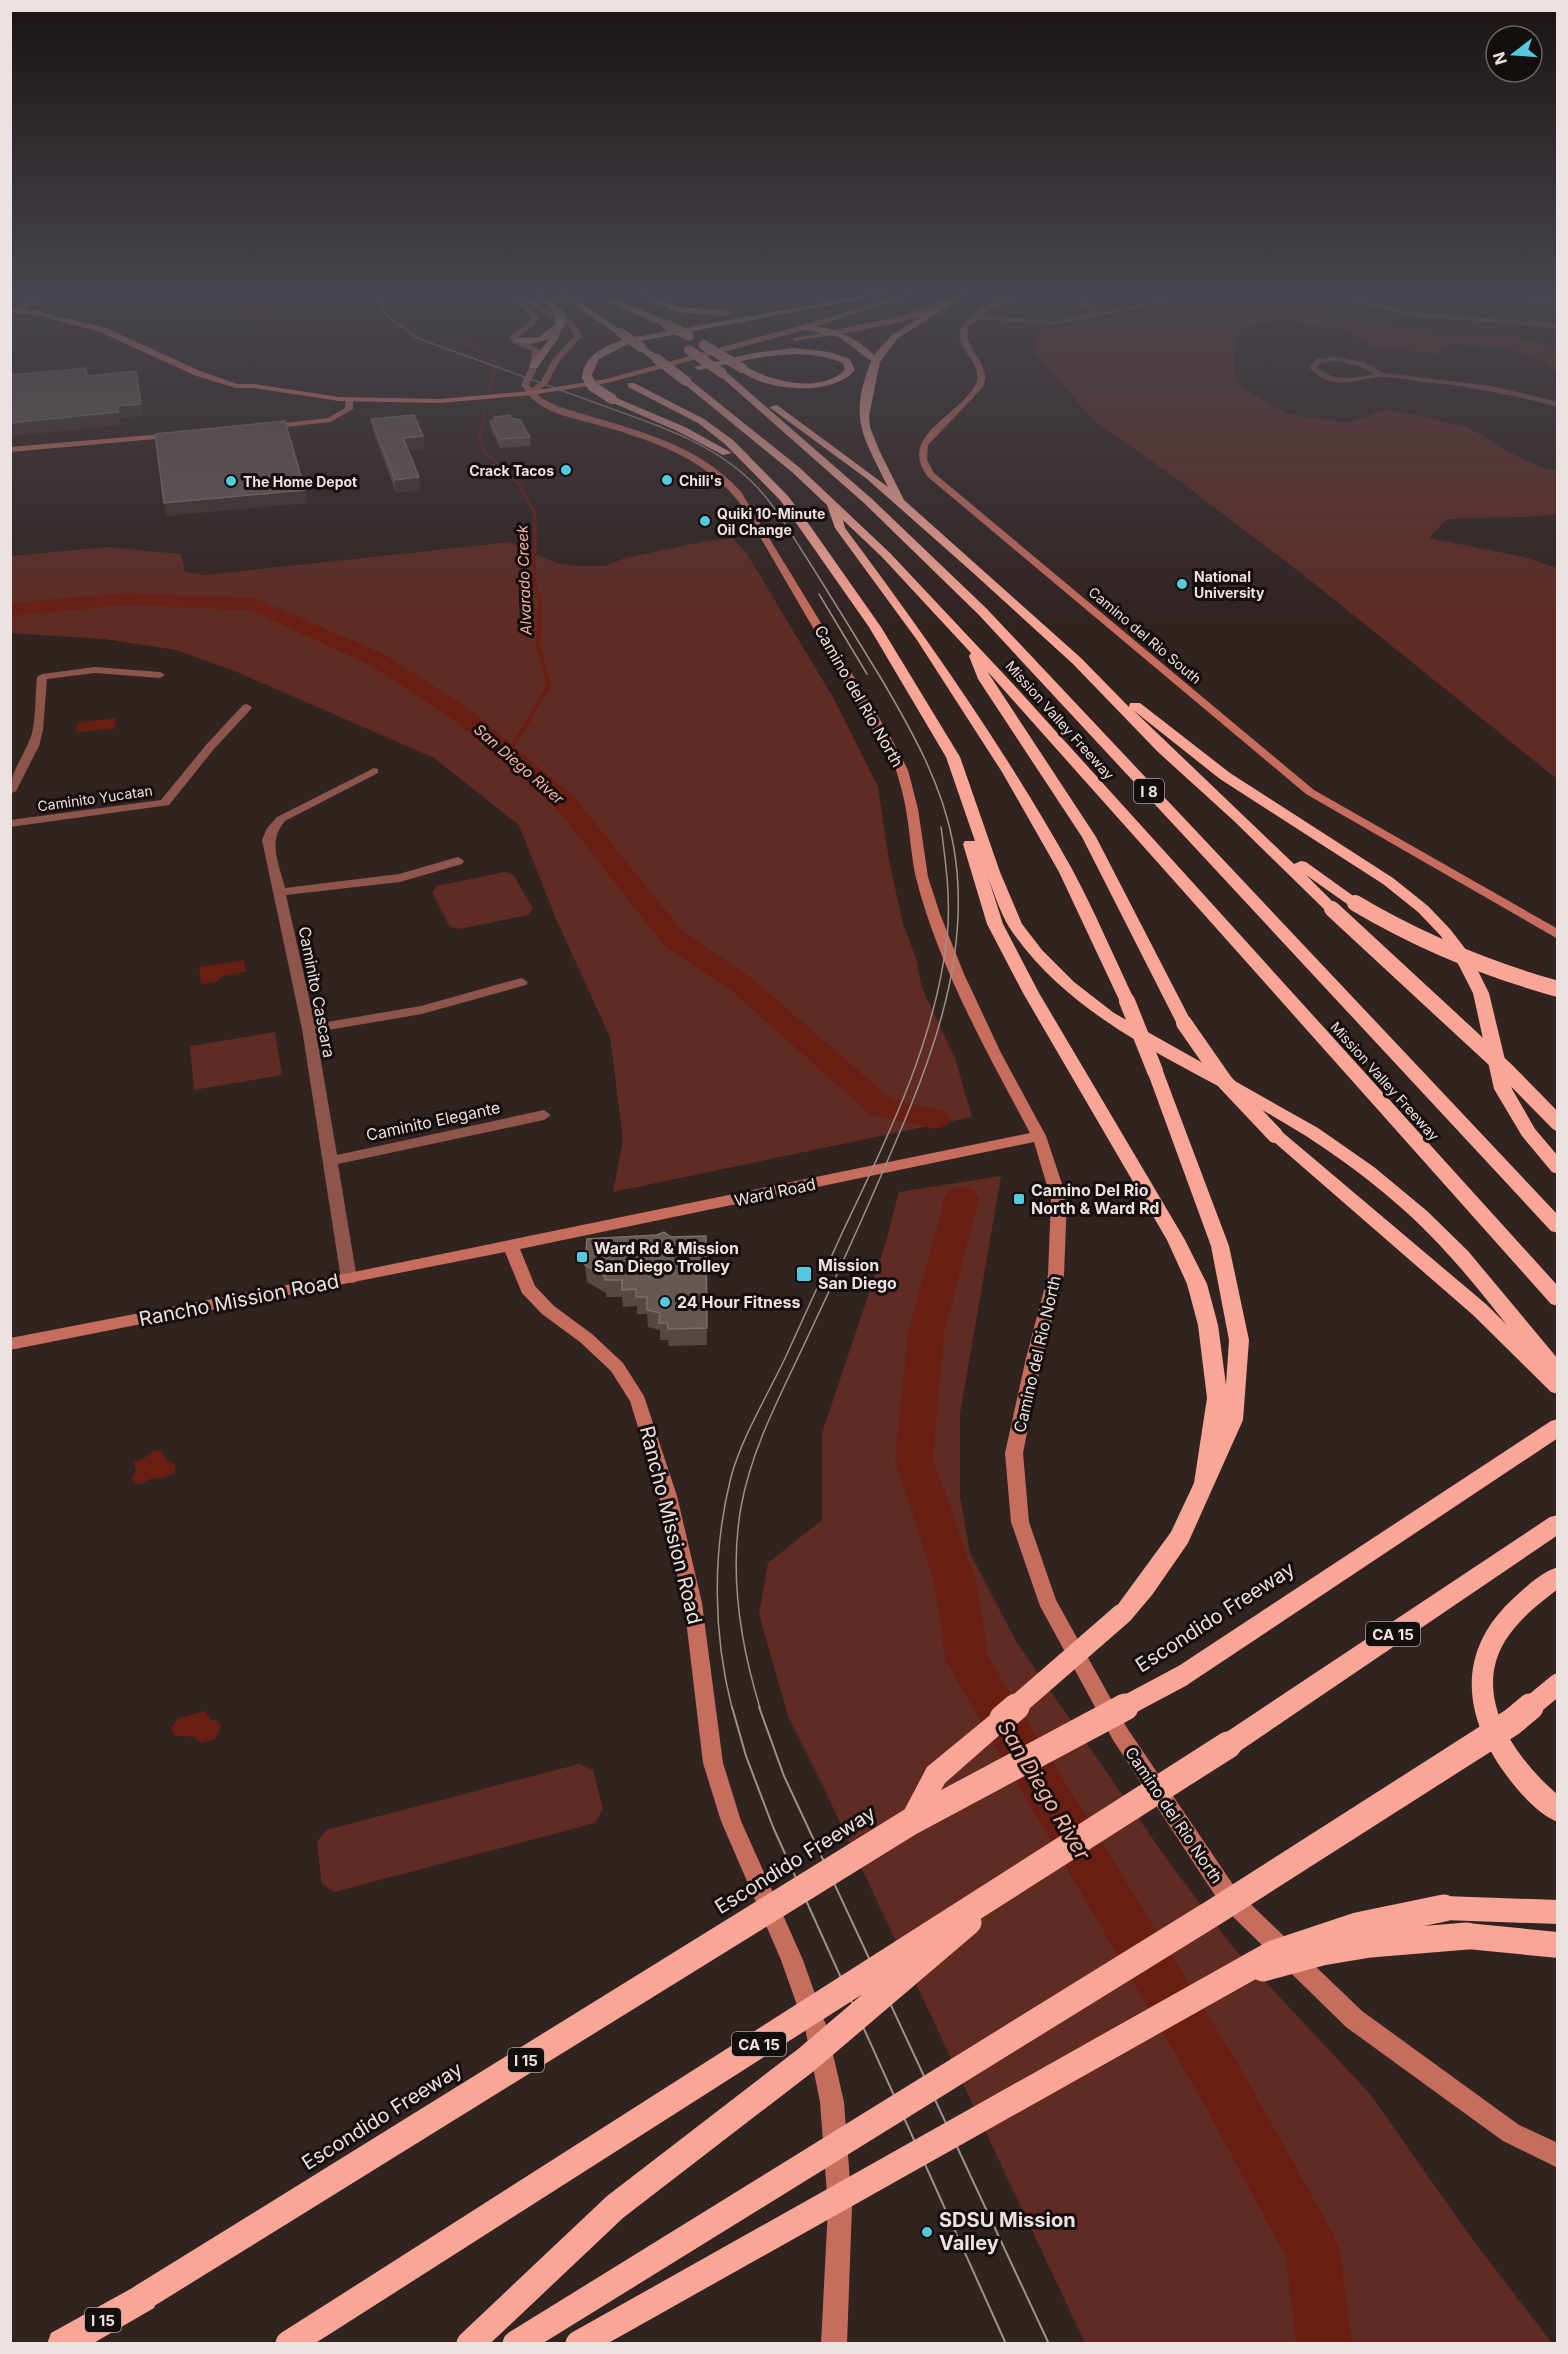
<svg xmlns="http://www.w3.org/2000/svg" width="1568" height="2354" viewBox="0 0 1568 2354" font-family="Inter,sans-serif">
	<style>
		.green { fill: #5f2b22 }
		.water { fill: #691e13 }
		.lines { fill: none; stroke-linecap: round; stroke-linejoin: round }
		.stream-far1 { stroke: #691e13; stroke-width: 3 }
		.stream { stroke: #691e13; stroke-width: 4 }
		.river { fill: #691e13; fill-rule: evenodd }
		.street { fill: #8d554b; fill-rule: evenodd }
		.secondary { fill: #c66d5d; fill-rule: evenodd }
		.primary { fill: #f2806c; fill-rule: evenodd }
		.highway { fill: #f9a696; fill-rule: evenodd }
		.tram-far1 { stroke: #9d918e; stroke-width: 1.5 }
		.tram { stroke: #9d918e; stroke-width: 2 }
		.highway-bridge-far3 { stroke: #f9a696; stroke-width: 10 }
		.highway-bridge-far2 { stroke: #f9a696; stroke-width: 16 }
		.highway-bridge-far1 { stroke: #f9a696; stroke-width: 21 }
		.highway-bridge { stroke: #f9a696; stroke-width: 27 }
		.wall { fill: #574844 }
		.shaded-wall { fill: #41322e }
		.building { fill: #675854; stroke: #7c6e6a; stroke-width: 1.5 }
		.poi-dot { fill: #55cadf; stroke: #140e0d; stroke-width: 2 }
		.labels { text-anchor: middle; dominant-baseline: central; stroke-width: 6; stroke-linejoin: round; paint-order: stroke }
		.far-poi-label { font-size: 14px; font-weight: bold; fill: #ece2df; stroke: #140e0d; text-anchor: start }
		.far-street-label { font-size: 14px; fill: #ece2df; stroke: #140e0d }
		.far-water-label { font-size: 15px; font-style: italic; fill: #f8b3a5; stroke: #140e0d }
		.shield { fill: #140e0d; stroke: #aba2a0; stroke-width: 1.5 }
		.shield-label { font-size: 15px; font-weight: bold; fill: #ece2df }
		.street-label { font-size: 16px; fill: #ece2df; stroke: #140e0d }
		.poi-label { font-size: 16px; font-weight: bold; fill: #ece2df; stroke: #140e0d; text-anchor: start }
		.near-street-label { font-size: 20px; fill: #ece2df; stroke: #140e0d }
		.near-poi-label { font-size: 20px; font-weight: bold; fill: #ece2df; stroke: #140e0d; text-anchor: start }
		.near-water-label { font-size: 21px; font-style: italic; fill: #f8b3a5; stroke: #140e0d }
	</style>
	<rect width="100%" height="100%" fill="#312320"/>
	<path class="green" d="M1229 295 1376 320 1393 327 1518 338 1557 347V373L1543 362 1511 349 1452 344 1440 354 1375 348 1340 329 1296 322 1253 323 1238 335 1234 359 1236 384 1287 414 1349 423 1386 409 1468 427 1505 450 1543 468 1557 471V514C1520 519 1485 517 1447 519L1429 538 1524 557 1557 568V779L1301 573 1185 485 1092 419 1033 350 1035 329 1063 327Z
		M733 538 747 554 834 699 878 787 889 860 903 924 916 958 922 988 955 1058 972 1117 613 1192 623 1139 610 1037 556 919 519 825 434 758 237 672 176 650 104 639 11 633V556L107 547 181 554 185 572 205 575 510 542 556 563 575 566H605L625 558 707 541Z
		M505 872 513 874 533 909 528 915 459 929 450 927 432 892 437 886Z
		M275 1032 282 1075 194 1090 190 1046Z
		M1001 1176 960 1414V1496L970 1553 1017 1643 1171 1865 1232 1946 1370 2094 1476 2244 1552 2343H1085L821 1782 788 1716 759 1614 768 1563 822 1520V1433L885 1245 899 1192Z
		M579 1764 593 1770 603 1809 595 1823 334 1892 322 1884 317 1842 326 1830Z"/>
	<path class="water" d="M116 718 114 729 76 732 77 723Z
		M244 960 246 972 222 976 217 982 201 984 199 967Z
		M155 1450 162 1451 166 1460 175 1464V1472L165 1478 150 1479 142 1484 134 1483 131 1478 136 1472 134 1462 144 1458Z
		M205 1711 211 1720 217 1721 221 1726 216 1739 201 1743 194 1737C183 1734 175 1741 171 1728L179 1718Z"/>
	<g class="lines">
		<path class="stream-far1" d="M226 294 241 307 257 314C271 316 285 315 299 316 353 320 457 325 496 363L489 392
			M485 412 479 439 484 451 518 483 534 512 535 525"/>
		<path class="stream" d="M508 754 549 686 538 645 540 600 534 582 535 524"/>
		<path class="river" d="M124 593 254 598 386 655 474 713 574 797 683 932 751 978 891 1099 946 1112 951 1119 946 1126 935 1129 870 1114 731 990 663 944 556 807 458 723 370 665 250 610 124 605 10 616V603Z
			M962 1187 974 1190 979 1198 944 1333 933 1459 976 1581 988 1657 1238 2064 1332 2232 1340 2251 1352 2344H1296L1286 2257 1202 2100 946 1661 934 1581 895 1459 908 1333 945 1198 950 1190Z"/>
		<path class="street" d="M1088 294H1097L1084 302 1101 312 1191 294H1206L1056 325 973 319 969 317 973 315 1056 321 1093 313 1076 303 1078 298Z
			M1328 294H1340L1409 312 1553 323 1558 325V330L1551 327 1409 316Z
			M1505 294H1518L1558 304V308Z
			M1337 357 1364 362 1383 373 1492 386 1558 402V407C1513 395 1469 386 1423 382 1410 380 1395 377 1382 377 1354 379 1332 393 1309 367L1316 359ZM1337 361 1359 366 1374 374C1354 379 1333 382 1317 367L1321 363Z
			M95 667 160 672 165 675 160 678 95 673 47 679 43 730 39 746 16 791 10 794C10 770 25 756 32 733 36 716 35 695 37 677L42 674Z
			M247 704 252 707 251 709 214 749 169 805 10 827V820L161 800 206 745 243 705Z
			M374 768 378 769V773L285 821C267 842 279 863 285 888L399 874 458 857 464 861 462 864 400 882 286 895 315 1024 421 1006 521 978 528 982 526 985 422 1014 316 1032 337 1155 544 1110 551 1115 544 1120 338 1164 357 1279 355 1283H343L341 1279 302 1029 262 840 267 828 277 817Z"/>
		<path class="secondary" d="M39 294H48L20 312 13 310Z
			M507 294H514L539 316 535 325 517 338 540 350 538 366 529 385 532 388 541 381 553 359 574 336 568 325 524 303V299H530L574 322 582 336 559 362 547 384 536 393 541 398 557 406C620 427 695 439 741 492L890 736 908 770 918 809 928 877 940 914 964 974 1001 1053 1046 1136 1067 1199 1064 1275 1042 1358 1023 1453 1029 1522 1056 1600 1127 1728 1238 1892 1362 2011 1519 2125 1558 2143V2168L1503 2141 1346 2027 1222 1906 1113 1740 1040 1606 1011 1522 1005 1453 1026 1358 1048 1275 1051 1199 1034 1142 520 1249 535 1286 554 1306 592 1334 623 1363 644 1396 677 1496 702 1603 723 1763 741 1821 803 1960 827 2028 844 2102 852 2207 847 2344H821L828 2207 820 2102 805 2028 781 1960 721 1821 703 1763 684 1603 659 1496 630 1401 611 1371 580 1342 542 1314 522 1293 505 1252 10 1350V1338L349 1273 1030 1133C987 1052 939 968 916 878 911 856 910 832 906 810 904 797 900 783 896 770L742 506C708 460 657 442 605 427 583 420 554 416 536 402 530 398 526 391 521 385L530 366 532 351 512 342 509 337 529 322 531 316Z
			M1014 294H1024L989 311 968 328C963 351 993 363 983 387L928 445 927 460 934 473 1314 790 1558 929V939L1306 794 928 477C895 434 964 415 977 381 979 367 970 358 963 347 947 318 994 302 1014 294Z
			M346 398 353 400V409L330 422 267 429 263 427 267 425 328 418 345 408Z
			M175 433H178V437L10 452V447Z"/>
		<path class="primary" d="M904 294H915L805 330 607 383 531 395 440 403 339 401 254 388H236L194 375 100 332 37 315 10 312V308L37 311 106 328 200 371 237 384H254L339 397 440 399 531 391 606 379 799 326Z
			M961 294H970C928 324 846 332 795 341L791 339 902 316Z"/>
		<path class="highway" d="M534 294C549 294 556 303 564 315L563 317H557L549 306Z
			M558 294H568L625 333 618 335Z
			M636 294H648L677 307 726 310 730 313 726 316 675 312Z
			M870 294H889L630 343 599 359 590 379 582 377C585 354 605 346 625 339Z
			M611 297 669 322 670 324 663 326 608 302V298Z
			M939 306 946 308 898 338 880 362 869 416 870 427 879 450 904 500 1081 658 1129 707 1130 703H1140L1230 773 1393 878 1428 906 1450 929 1470 955 1489 993 1512 1089 1535 1129 1558 1156V1174L1552 1172 1522 1136 1494 1089 1473 993 1454 956 1440 935 1418 912 1383 884 1220 779 1133 710 1294 864 1301 861 1306 862 1363 903 1360 906H1350L1306 875 1340 909 1332 914 1327 912 1234 821 1158 752 1073 664 971 571 867 479 769 407 777 405 888 487C863 435 848 420 871 361L839 337 798 328 802 325C832 327 852 334 874 355L892 335Z
			M560 321 564 324 557 340 537 368H531L529 366 549 339 530 344 514 341 518 338 539 337Z
			M641 344 660 357V361H654L638 349V345Z
			M793 348 830 352 850 359 855 370C831 398 762 391 737 368L745 366C772 382 820 394 845 370L843 363C796 344 747 361 699 370L694 367 754 353Z
			M719 371H725L872 499 986 608 1558 1215V1233L1551 1231 978 614 864 503 719 375Z
			M683 379H689L800 468 890 553 1013 684 1558 1286V1306L1551 1304 987 671 1096 837 1192 1023 1190 1026H1178L1082 837 978 679 969 656 971 653 882 557 843 520 845 528C927 638 1005 749 1072 869 1095 912 1114 957 1135 1001L1133 1004H1121L1059 872 1002 772 917 640 835 528 827 505 792 472 683 383Z
			M628 383H634L704 419 733 440 788 496 808 523 881 627 960 757 1000 872 1022 924 1042 950 1074 982 1114 1013 1318 1128 1374 1167 1427 1211 1468 1251 1558 1359V1394L1551 1392 1473 1315 1266 1135 1269 1131H1281L1487 1305 1507 1325C1490 1304 1473 1282 1455 1262 1413 1213 1360 1171 1306 1136 1206 1072 1077 1030 1009 927 1000 912 994 893 988 877L1003 924 1039 993 1185 1240 1207 1284 1218 1325 1226 1385 1229 1340 1211 1246 1147 1071 1149 1067H1161L1163 1071 1229 1246 1249 1340 1243 1420 1188 1543 1152 1595 1130 1621 1122 1623 1114 1621 1111 1614 1171 1532 1194 1483 1207 1398 1198 1325 1187 1284 1167 1240 1023 993 987 924 963 844 965 841H975L946 757 869 627 780 500 725 444 698 423 628 387Z
			M612 396 685 427 732 453 723 455 677 431 609 401 607 399Z
			M1558 1419V1438L1190 1683 1182 1686 1174 1683 1170 1676 1174 1669 1551 1421Z
			M1558 1515V1535L1237 1753 1228 1756 1219 1753 1216 1745 1219 1737 1550 1517Z
			M1558 1567V1589C1538 1604 1518 1620 1505 1641 1471 1697 1516 1759 1558 1795V1822C1539 1815 1522 1795 1510 1780 1462 1718 1454 1651 1516 1596 1528 1585 1542 1572 1558 1567Z
			M1003 1708 1011 1711 1015 1718 1011 1725 945 1783 919 1830 910 1833 901 1830 898 1822 927 1767 995 1711Z
			M1444 1896 1558 1900V1924L1444 1920 1435 1917 1431 1908 1435 1899Z
			M1467 1923 1558 1932V1958L1467 1949 1458 1945 1454 1936 1458 1927Z
			M143 2282 154 2286 158 2297 154 2308 92 2344H47L51 2333Z"/>
		<path class="tram-far1" d="M377 294 386 315 417 338C473 358 529 379 585 399 642 421 706 437 751 481 774 503 789 531 806 557 832 598 857 639 882 680 912 731 942 784 953 843 975 960 926 1073 880 1178 855 1236 829 1292 802 1349 778 1400 751 1451 741 1507 729 1575 740 1643 760 1708
			M819 594 867 674
			M732 1708C713 1634 712 1552 731 1477 743 1434 768 1395 787 1354 806 1313 824 1272 843 1231 887 1139 935 1042 947 938 951 901 946 864 941 827"/>
		<path class="tram" d="M732 1707 746 1756 773 1827 1006 2344
			M759 1707 784 1776 1049 2344"/>
		<path class="highway-bridge-far3" d="M560 315V324
			M666 324 689 336
			M621 333 641 347
			M704 345 742 368
			M689 350 722 373
			M657 359 686 381
			M587 377 592 386 612 399"/>
		<path class="highway-bridge-far2" d="M1355 903C1419 941 1486 969 1558 989
			M1332 909 1506 1070 1558 1123
			M1127 1001 1155 1071
			M1184 1023 1225 1082 1275 1135"/>
		<path class="highway-bridge-far1" d="M1014 1708 1122 1614
			M1122 1708 1182 1676
			M1529 1708 1558 1684"/>
		<path class="highway-bridge" d="M1003 1718 1016 1707
			M1263 1968 1322 1952 1370 1944 1467 1936
			M143 2297 910 1822 1125 1707
			M289 2344 1228 1745
			M470 2344 615 2207 806 2060 968 1922
			M516 2344 1216 1911 1512 1722 1530 1707
			M579 2344 1273 1954 1357 1926 1444 1908"/>
	</g>
	<path class="wall" d="M494 417 511 418 530 437 531 446 500 448 491 430 490 421 494 420Z
		M371 419 423 436 425 449 408 450 421 490 396 493 373 431Z
		M671 1237 706 1252 707 1345 669 1346 668 1340H660V1330L648 1327 647 1314H637V1306L623 1307 622 1297H606V1293L587 1282 585 1265Z"/>
	<path class="shaded-wall" d="M136 371 143 416 120 418 121 425 10 436V423L117 406Z
		M423 436 425 449 404 451 403 438Z
		M419 477 421 490 396 493 395 480Z
		M305 490 308 503 166 516 164 503Z"/>
	<path class="building" d="M86 368 87 376 136 371 141 404 117 406 118 412 10 423V375Z
		M414 415 423 436 403 438 419 477 395 480 371 419Z
		M510 415 511 418 520 420 530 437 499 439 490 421 495 420 494 417Z
		M285 421 305 490 164 503 155 434Z
		M664 1232 671 1237 706 1236 707 1328 668 1329 667 1323H659L660 1313 647 1310V1297H636V1289L622 1290V1280H605V1276L585 1265 587 1239 657 1235Z"/>
	<linearGradient id="sky" x2="0" y2="1"><stop stop-color="#1b1312"/><stop offset="0.47" stop-color="#48454e"/><stop offset="1" stop-color="#48454e" stop-opacity="0"/></linearGradient>
	<rect width="1568" height="624" fill="url(#sky)"/>
	<g class="poi-dot">
		<circle cx="566" cy="470" r="6"/>
		<circle cx="667" cy="480" r="6"/>
		<circle cx="231" cy="481" r="6"/>
		<circle cx="705" cy="521" r="6"/>
		<circle cx="1182" cy="584" r="6"/>
		<rect x="1013" y="1193" width="12" height="12" rx="3"/>
		<rect x="576" y="1251" width="12" height="12" rx="3"/>
		<rect x="796" y="1266" width="16" height="16" rx="3"/>
		<circle cx="665" cy="1302" r="6"/>
		<circle cx="927" cy="2232" r="6"/>
	</g>
	<g class="labels">
		<g class="far-poi-label">
			<text x="554" y="470" text-anchor="end">Crack Tacos</text>
			<text x="679" y="480">Chili's</text>
			<text x="243" y="481">The Home Depot</text>
			<text x="717" y="513">Quiki 10-Minute<tspan x="717" dy="16">Oil Change</tspan></text>
			<text x="1194" y="576">National<tspan x="1194" dy="16">University</tspan></text>
		</g>
		<g class="far-street-label">
			<text transform="translate(1145 635) rotate(40)">Camino del Rio South</text>
			<text transform="translate(1060 720) rotate(48)">Mission Valley Freeway</text>
			<text transform="translate(95 798) rotate(-8)">Caminito Yucatan</text>
			<text transform="translate(1385 1081) rotate(48)">Mission Valley Freeway</text>
		</g>
		<g class="far-water-label">
			<text transform="translate(524 580) rotate(-92)">Alvarado Creek</text>
			<text transform="translate(519 764) rotate(41)">San Diego River</text>
		</g>
		<g class="shield">
			<rect x="1134" y="779" width="30" height="24" rx="4.5"/>
			<rect x="1366" y="1622" width="54" height="24" rx="4.5"/>
			<rect x="732" y="2032" width="54" height="24" rx="4.5"/>
			<rect x="508" y="2048" width="36" height="24" rx="4.5"/>
			<rect x="85" y="2308" width="36" height="24" rx="4.5"/>
		</g>
		<g class="shield-label">
			<text x="1149" y="791">I 8</text>
			<text x="1393" y="1634">CA 15</text>
			<text x="759" y="2044">CA 15</text>
			<text x="526" y="2060">I 15</text>
			<text x="103" y="2320">I 15</text>
		</g>
		<g class="street-label">
			<text transform="translate(859 696) rotate(60)">Camino del Rio North</text>
			<text transform="translate(317 992) rotate(79)">Caminito Cascara</text>
			<text transform="translate(433 1121) rotate(-12)">Caminito Elegante</text>
			<text transform="translate(775 1192) rotate(-12)">Ward Road</text>
			<text transform="translate(1037 1354) rotate(-77)">Camino del Rio North</text>
			<text transform="translate(1174 1815) rotate(56)">Camino del Rio North</text>
		</g>
		<g class="poi-label">
			<text x="1031" y="1190">Camino Del Rio<tspan x="1031" dy="18">North &amp; Ward Rd</tspan></text>
			<text x="594" y="1248">Ward Rd &amp; Mission<tspan x="594" dy="18">San Diego Trolley</tspan></text>
			<text x="818" y="1265">Mission<tspan x="818" dy="18">San Diego</tspan></text>
			<text x="677" y="1302">24 Hour Fitness</text>
		</g>
		<g class="near-street-label">
			<text transform="translate(239 1300) rotate(-11)">Rancho Mission Road</text>
			<text transform="translate(671 1525) rotate(76)">Rancho Mission Road</text>
			<text transform="translate(1215 1617) rotate(-33)">Escondido Freeway</text>
			<text transform="translate(795 1860) rotate(-32)">Escondido Freeway</text>
			<text transform="translate(382 2116) rotate(-32)">Escondido Freeway</text>
		</g>
		<g class="near-poi-label">
			<text x="939" y="2220">SDSU Mission<tspan x="939" dy="23">Valley</tspan></text>
		</g>
		<g class="near-water-label">
			<text transform="translate(1044 1790) rotate(59)">San Diego River</text>
		</g>
	</g>
	<rect width="1568" height="2354" fill="none" stroke="#ece2df" stroke-width="24"/>
	<g transform="translate(1514 54) rotate(253)"><circle r="28" fill="#140e0d" stroke="#6a6361" stroke-width="1.5"/>
	<path d="M0-4.5L10 22L0 15L-10 22Z" fill="#55cadf"/>
	<text y="-9" font-size="16" font-weight="bold" text-anchor="middle" fill="#ece2df">N</text>
	</g>
</svg>
